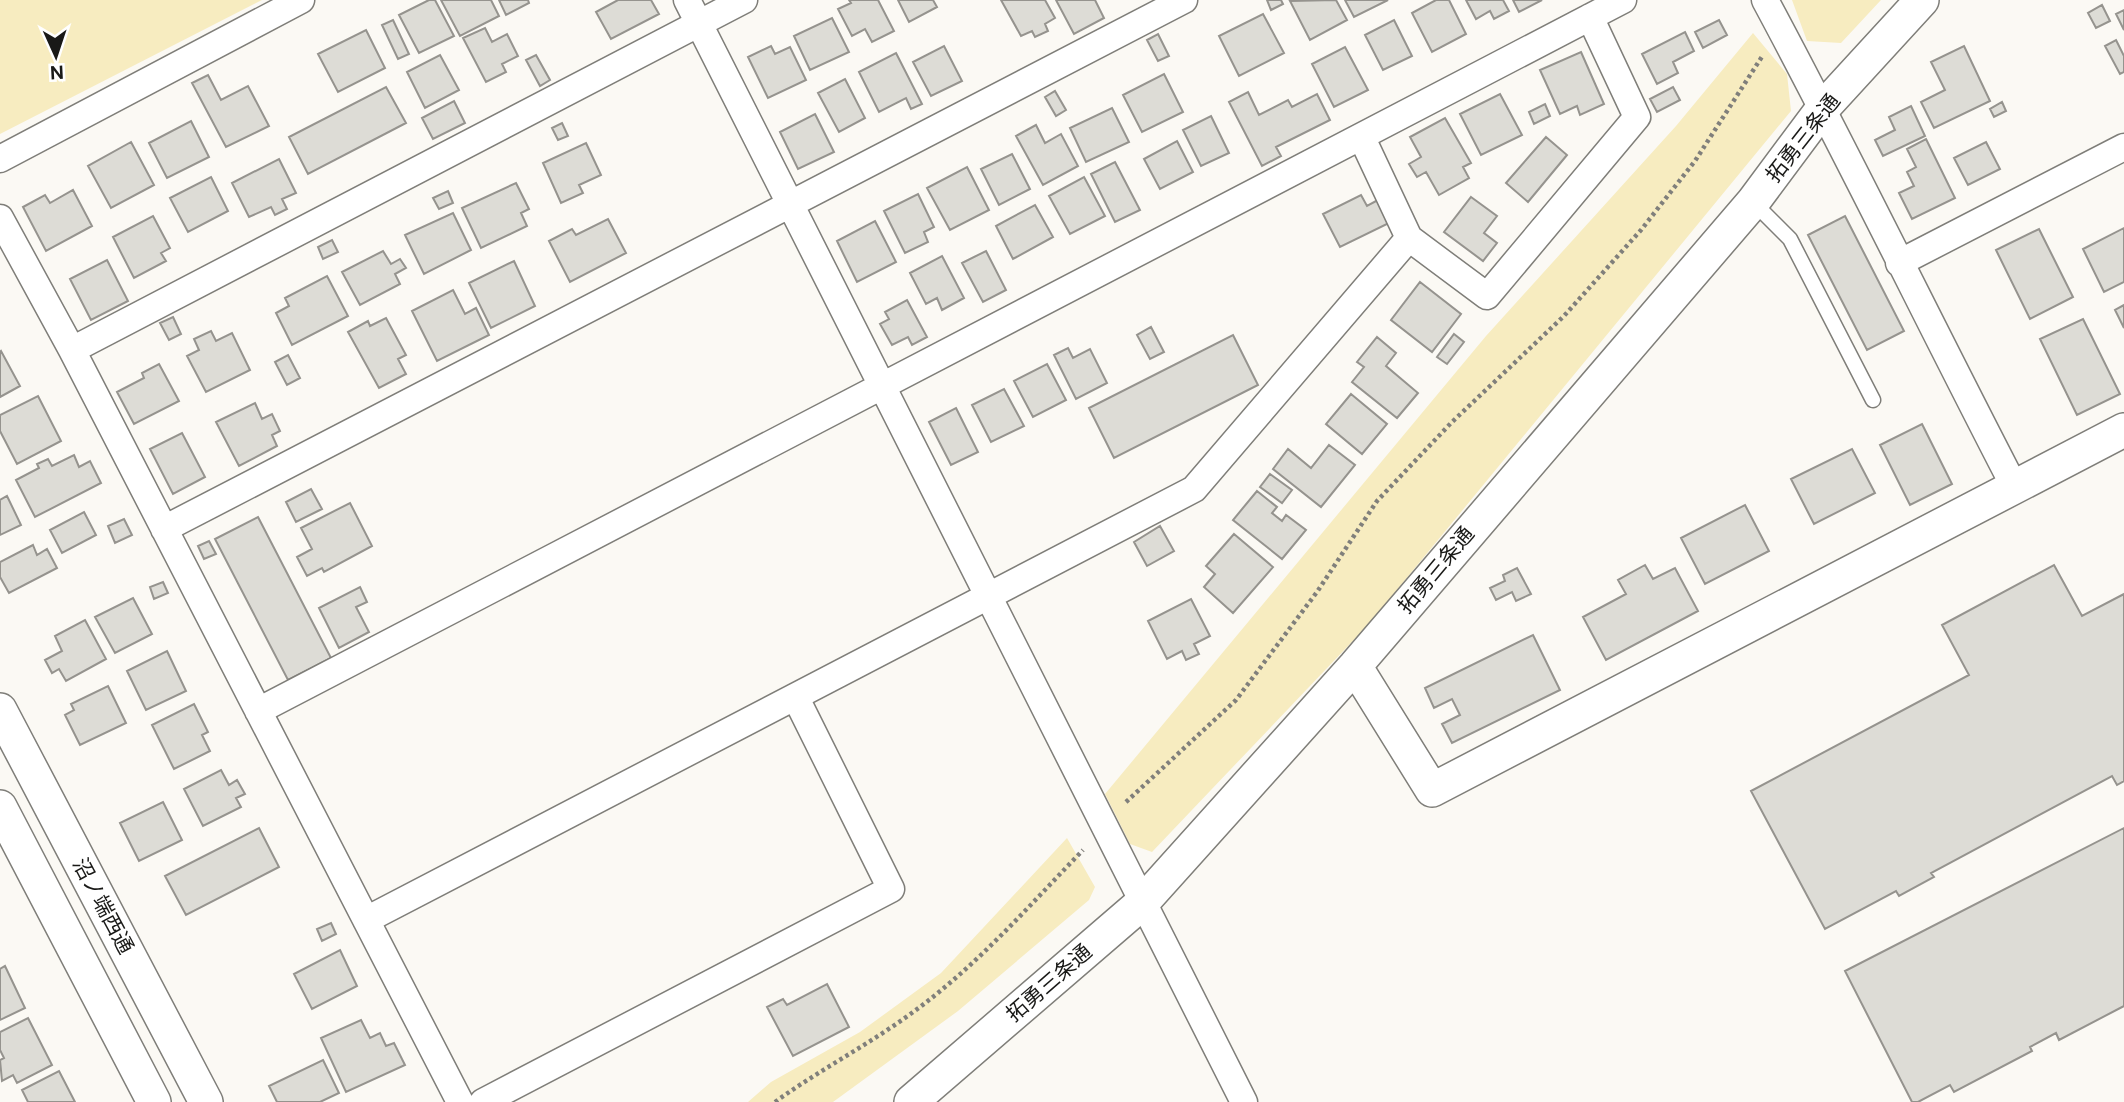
<svg xmlns="http://www.w3.org/2000/svg" width="2124" height="1102" viewBox="0 0 2124 1102" font-family="'DM Sans','Noto Sans JP',sans-serif">
	<style>
		.green { fill: #f7ecc0 }
		.building { fill: #dddcd6; stroke: #95938e; stroke-width: 2 }
		.lines { fill: none; stroke-linecap: round; stroke-linejoin: round }
		.service-casing { stroke: #7f7e79; stroke-width: 17 }
		.minor-casing { stroke: #7f7e79; stroke-width: 29 }
		.tertiary-casing { stroke: #7f7e79; stroke-width: 36 }
		.path { stroke: #807f7b; stroke-width: 4.5; stroke-dasharray: 3.5 3.5; stroke-linecap: butt }
		.service { stroke: #fff; stroke-width: 14 }
		.minor { stroke: #fff; stroke-width: 26 }
		.tertiary { stroke: #fff; stroke-width: 33 }
		.labels { text-anchor: middle; dominant-baseline: central; stroke-width: 5; stroke-linejoin: round; paint-order: stroke }
		.street-label { font-size: 21px; fill: #191917; stroke: #fff }
	</style>
	<rect width="100%" height="100%" fill="#fbf9f4"/>
	<path class="green" d="M0 0H262L0 134Z
		M1792 0H1881L1841 43 1807 41Z
		M1753 33 1787 74 1791 111 1368 625 1152 852 1130 844 1105 794 1486 336 1676 126Z
		M1067 838 1095 887 1089 900 958 1011 833 1102H748L771 1082 860 1032 941 973Z"/>
	<path class="building" d="M429 0H435L454 36 419 53 399 15Z
		M441 0H491L499 16 460 36Z
		M499 0H528L529 3 506 15Z
		M618 0H651L659 14 611 39 596 12Z
		M849 0H878L894 31 872 42 865 29 852 36 838 9 851 3Z
		M898 0H933L937 7 909 22Z
		M1001 0H1045L1055 18 1045 24 1048 31 1035 37 1032 31 1021 36Z
		M1056 0H1095L1104 18 1074 34Z
		M1267 0H1281L1283 4 1271 10Z
		M1336 0 1347 20 1310 40 1290 1Z
		M1345 0H1388L1354 17Z
		M1436 0H1449L1466 34 1432 52 1412 13Z
		M1466 0H1503L1509 11 1494 19 1490 11 1476 19Z
		M1513 0H1542L1519 12Z
		M2102 5 2110 21 2096 28 2088 13Z
		M2124 10V30L2116 14Z
		M1263 14 1284 53 1239 76 1219 36Z
		M832 18 849 52 810 70 794 36Z
		M393 20 409 54 398 59 382 25Z
		M1394 20 1412 56 1383 70 1365 35Z
		M1719 20 1727 35 1703 48 1695 32Z
		M485 28 492 42 507 34 518 56 502 64 506 72 486 82 463 38Z
		M366 30 385 68 338 92 318 54Z
		M1685 32 1694 51 1673 62 1678 73 1657 84 1642 54Z
		M1158 34 1169 56 1158 61 1147 40Z
		M2116 40 2124 56V72L2120 74 2105 46Z
		M771 46 775 54 790 47 806 80 768 98 748 57Z
		M944 46 962 81 931 96 913 62Z
		M1964 46 1990 101 1934 128 1921 102 1945 90 1931 62Z
		M1345 47 1368 90 1334 107 1312 64Z
		M1581 52 1604 104 1580 115 1577 106 1560 114 1540 70Z
		M896 53 922 104 911 109 906 98 879 112 859 72Z
		M440 55 459 90 425 108 407 72Z
		M536 55 550 80 540 86 526 60Z
		M1164 74 1183 112 1142 132 1123 95Z
		M208 75 221 100 248 86 269 126 226 147 192 83Z
		M845 79 865 118 839 132 818 93Z
		M386 87 406 123 308 174 289 137Z
		M1673 87 1680 100 1657 112 1650 99Z
		M1055 91 1066 110 1056 116 1045 97Z
		M1248 92 1259 115 1288 100 1292 107 1317 94 1330 120 1276 147 1281 156 1262 166 1229 102Z
		M1500 94 1522 135 1481 155 1460 114Z
		M454 101 465 123 433 139 422 118Z
		M2002 102 2006 111 1994 117 1990 109Z
		M1545 104 1550 116 1534 124 1529 112Z
		M1911 106 1925 136 1883 156 1875 140 1895 130 1889 117Z
		M1112 108 1129 142 1086 162 1070 128Z
		M815 114 834 152 798 169 780 132Z
		M1211 116 1229 153 1201 166 1183 130Z
		M1445 118 1471 163 1463 167 1469 178 1439 195 1426 172 1417 177 1409 164 1421 157 1410 137Z
		M191 121 209 157 167 178 149 143Z
		M562 123 568 136 558 140 552 128Z
		M1036 125 1045 143 1061 134 1078 166 1043 185 1016 136Z
		M1546 137 1567 155 1528 202 1506 183Z
		M1926 139 1955 198 1912 219 1899 193 1914 186 1907 172 1916 167 1907 149Z
		M1177 141 1193 172 1160 189 1144 159Z
		M131 142 154 185 111 208 88 166Z
		M1986 142 2000 169 1968 185 1954 158Z
		M586 143 601 175 579 185 583 193 561 203 543 163Z
		M1012 154 1030 189 999 205 981 169Z
		M279 159 296 193 282 199 287 209 275 215 271 207 249 217 232 183Z
		M1115 162 1140 210 1115 222 1091 174Z
		M967 167 989 210 950 230 927 188Z
		M211 177 228 211 188 232 170 198Z
		M1084 177 1105 216 1070 234 1049 196Z
		M516 183 529 209 521 213 527 226 481 248 462 208Z
		M73 190 92 226 46 251 23 207 45 195 50 203Z
		M448 191 453 203 439 209 433 198Z
		M918 194 934 227 924 232 928 242 905 253 884 211Z
		M1361 195 1367 206 1378 200 1389 223 1340 247 1323 214Z
		M1471 197 1497 216 1484 233 1497 243 1483 261 1444 232Z
		M1035 205 1053 237 1013 259 996 226Z
		M453 213 471 250 424 274 405 235Z
		M153 216 170 248 161 253 166 261 134 278 113 237Z
		M1845 216 1904 331 1867 350 1808 235Z
		M608 219 626 253 570 282 549 241 572 229 576 235Z
		M875 221 896 262 857 282 837 241Z
		M2124 228V282L2104 292 2083 249Z
		M2039 229 2073 297 2030 319 1996 250Z
		M332 240 338 252 323 259 318 247Z
		M383 251 391 264 400 259 406 268 395 274 400 284 360 305 342 272Z
		M986 251 1006 290 983 302 962 263Z
		M942 256 964 298 942 310 937 298 926 304 910 273Z
		M107 260 128 301 91 320 70 279Z
		M514 261 535 306 491 328 469 283Z
		M327 276 348 316 292 345 276 313 289 306 285 298Z
		M1420 282 1461 314 1432 352 1391 320Z
		M453 290 465 314 476 308 489 335 437 361 412 311Z
		M907 300 927 337 912 345 908 337 892 345 880 324 889 319 885 312Z
		M2124 305V328L2115 310Z
		M173 317 181 334 169 340 160 323Z
		M386 318 406 355 398 359 406 374 379 388 348 332 368 321 370 326Z
		M2083 319 2120 394 2077 415 2040 339Z
		M1151 327 1164 352 1150 359 1137 335Z
		M211 331 216 341 232 333 250 370 206 392 187 356 199 350 194 339Z
		M1454 334 1464 342 1447 364 1437 357Z
		M1233 335 1258 385 1114 458 1089 408Z
		M1377 337 1396 353 1386 366 1418 393 1397 418 1352 382 1364 367 1357 362Z
		M1068 348 1073 358 1090 349 1107 383 1076 399 1054 355Z
		M1 351 20 386 0 397V352Z
		M288 355 300 378 287 385 275 362Z
		M159 364 179 401 134 424 117 392 144 378 142 373Z
		M1047 364 1066 400 1033 417 1014 381Z
		M1004 389 1024 426 991 442 972 405Z
		M1351 394 1387 424 1362 454 1326 424Z
		M38 396 61 441 17 464 0 431V415Z
		M255 403 262 419 272 414 280 431 272 435 277 446 239 466 216 422Z
		M956 408 978 452 951 465 929 422Z
		M1922 424 1952 484 1910 505 1880 445Z
		M182 433 205 477 173 494 150 449Z
		M1329 445 1355 465 1321 507 1273 469 1288 449 1311 468Z
		M1852 449 1875 493 1814 524 1791 479Z
		M74 455 79 467 90 461 101 483 35 517 16 480 39 468 37 464 48 459 52 466Z
		M1270 474 1292 490 1282 503 1260 487Z
		M311 489 322 509 296 522 286 502Z
		M1257 491 1277 507 1272 513 1282 521 1286 515 1306 530 1282 559 1233 520Z
		M7 496 21 525 0 535V500Z
		M350 503 372 546 324 572 322 568 307 576 297 557 312 549 301 528Z
		M1745 505 1769 551 1705 584 1681 538Z
		M84 512 96 535 62 553 50 530Z
		M258 517 331 658 288 680 215 539Z
		M124 519 132 535 115 543 108 526Z
		M1160 526 1174 551 1147 566 1134 542Z
		M1234 534 1273 567 1233 613 1204 587 1215 574 1206 566Z
		M209 541 216 554 204 559 198 546Z
		M33 545 37 555 47 549 57 568 9 593 0 577V562Z
		M1645 565 1653 579 1675 568 1698 611 1606 660 1583 617 1626 594 1618 580Z
		M2054 565 2082 616 2124 594V781L2117 785 2112 776 1931 873 1934 877 1899 896 1896 891 1825 929 1751 791 1969 675 1942 625Z
		M1517 568 1531 594 1516 601 1512 592 1496 600 1490 588 1505 581 1503 575Z
		M163 582 168 593 154 599 150 587Z
		M360 587 367 602 356 607 369 632 339 648 319 608Z
		M133 598 152 634 115 653 95 617Z
		M1191 599 1210 636 1194 644 1199 654 1186 660 1182 651 1167 659 1148 621Z
		M85 620 106 659 66 681 59 669 52 673 45 660 62 651 55 636Z
		M1533 635 1560 690 1452 743 1442 724 1460 715 1452 699 1434 708 1425 688Z
		M167 651 186 691 146 710 127 671Z
		M108 686 126 723 80 745 65 715 74 710 71 704Z
		M194 704 208 732 202 735 210 751 174 769 152 725Z
		M221 770 229 785 237 780 245 794 236 798 241 807 203 826 184 789Z
		M163 802 182 840 139 861 120 823Z
		M259 828 279 867 186 915 165 876Z
		M2124 828V1006L2059 1040 2056 1033 2030 1047 2032 1051 1954 1092 1950 1085 1918 1102H1912L1845 971Z
		M331 923 336 934 322 941 317 929Z
		M340 950 357 986 312 1009 294 974Z
		M5 966 25 1008 0 1020V969Z
		M827 984 849 1027 793 1056 767 1007 783 999 787 1005Z
		M28 1018 52 1065 17 1083 13 1075 2 1081 0 1060 4 1058 0 1050V1032Z
		M361 1020 370 1038 380 1033 386 1046 394 1043 405 1065 346 1092 321 1038Z
		M323 1060 339 1093 320 1102H277L269 1086Z
		M59 1071 75 1102H28L22 1090Z"/>
	<g class="lines">
		<defs>
			<path id="service" d="M1753 202 1790 239 1873 400"/>
			<path id="minor" d="M687 0 1244 1102
				M1765 0C1851 160 1930 324 2014 486
				M1362 138 1409 238 1487 296 1637 117 1590 17
				M0 159 301 0
				M0 218 72 350 460 1102
				M1899 263 2124 147
				M72 350 744 0
				M164 529 1184 0
				M258 711 1623 0
				M366 920 1194 489 1409 238
				M483 1102 891 889 796 698"/>
			<path id="tertiary" d="M1355 666 1432 790 2124 430
				M0 710 206 1102
				M0 807 154 1102
				M911 1102 1142 903 1355 666 1753 202 1823 108 1922 0"/>
		</defs>
		<use href="#service" class="service-casing"/>
		<use href="#minor" class="minor-casing"/>
		<use href="#tertiary" class="tertiary-casing"/>
		<path class="path" d="M1126 802 1236 700 1317 592 1377 501 1452 422 1564 316 1641 230 1695 161 1763 55
			M775 1102C818 1071 866 1046 909 1015 975 968 1027 908 1083 850"/>
		<use href="#service" class="service"/>
		<use href="#minor" class="minor"/>
		<use href="#tertiary" class="tertiary"/>
	</g>
	<g class="labels">
		<g class="street-label">
			<text transform="translate(1803 138) rotate(-52)">拓勇三条通</text>
			<text transform="translate(1436 570) rotate(-50)">拓勇三条通</text>
			<text transform="translate(103 906) rotate(62)">沼ノ端西通</text>
			<text transform="translate(1049 983) rotate(-41)">拓勇三条通</text>
		</g>
	</g>
	<g transform="translate(56 56) rotate(177)" stroke="#ffffff" stroke-width="5" paint-order="stroke">
	<path d="M0-5L12 26L0 18L-12 26Z" fill="#191917"/>
	<text y="-10" font-size="19" font-weight="bold" text-anchor="middle" fill="#191917">N</text>
	</g>
</svg>
